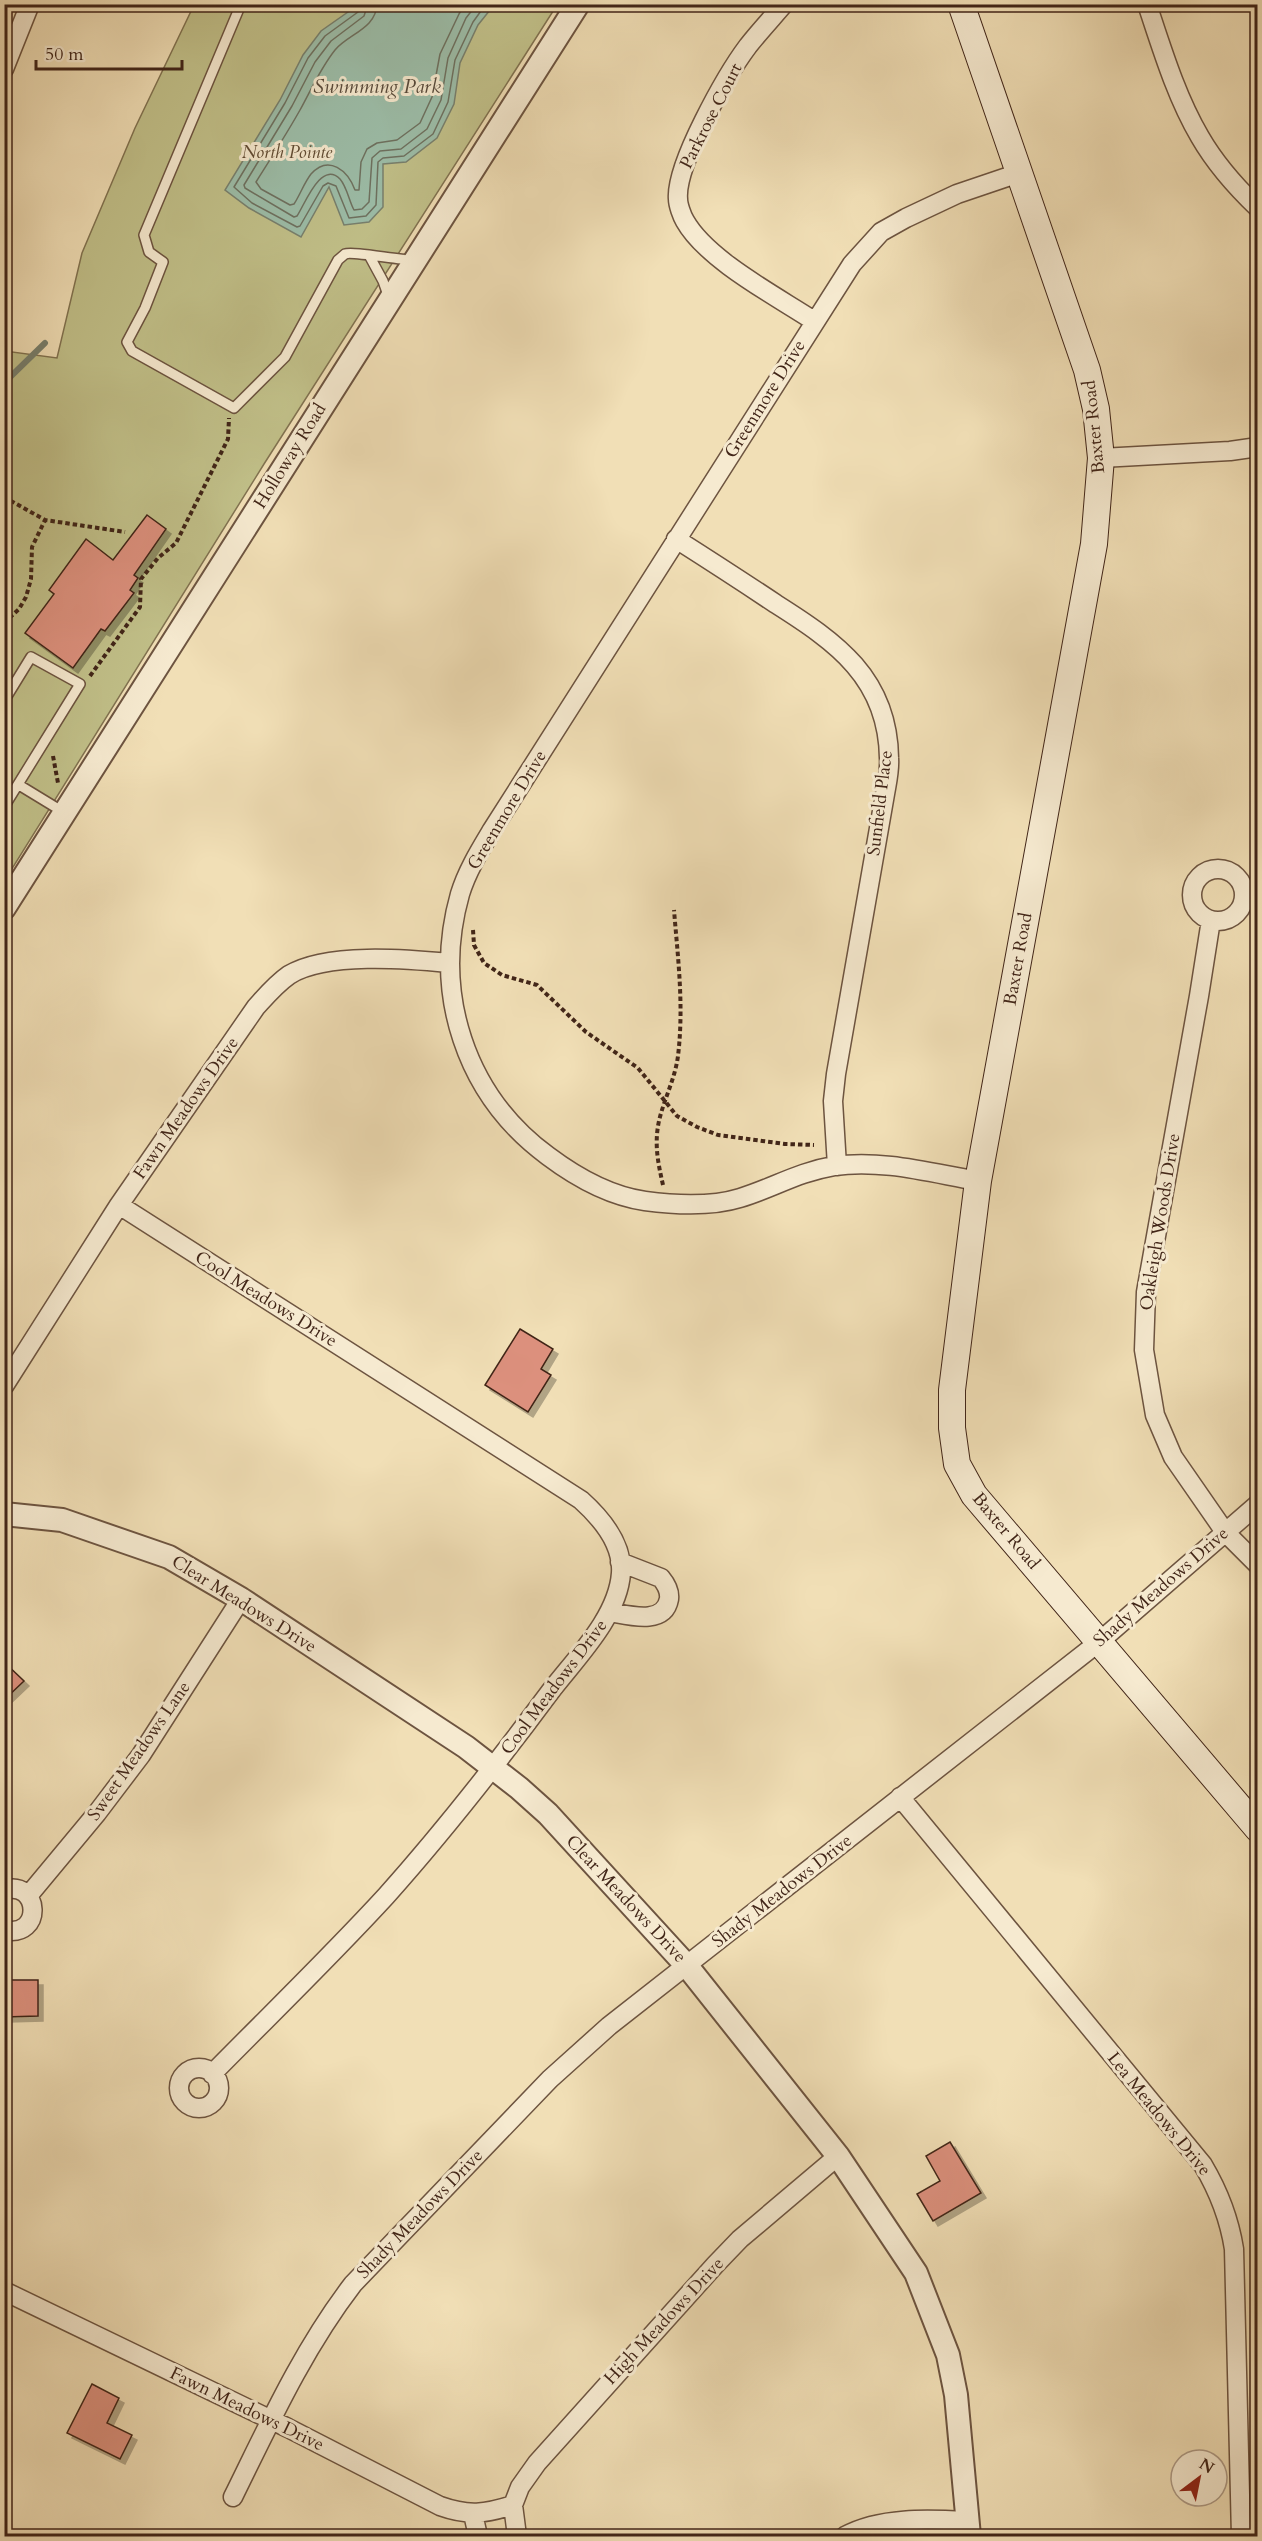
<svg xmlns="http://www.w3.org/2000/svg" width="1262" height="2541" viewBox="0 0 1262 2541" font-family="Cardo,serif">
	<style>
		.green { fill: #c1c089; stroke: #817250; stroke-width: 1.5 }
		.water { fill: #9cbda8; stroke: #78806e; stroke-width: 1.5 }
		.lines { fill: none; stroke-linecap: round; stroke-linejoin: round }
		.shore { stroke: #6e7160; stroke-width: 1.5 }
		.stream { stroke: #78806e; stroke-width: 6 }
		.building { fill: #dc907d; stroke: #412518; stroke-width: 1.5; filter: url(#shadow) }
		.service-casing { stroke: #6d5440; stroke-width: 12 }
		.minor-casing { stroke: #6d5440; stroke-width: 21 }
		.tertiary-casing { stroke: #6d5440; stroke-width: 26 }
		.secondary-casing { stroke: #412518; stroke-width: 28 }
		.path { stroke: #412518; stroke-width: 4; stroke-dasharray: 4.5 3; stroke-linecap: butt }
		.service { stroke: #f6ead0; stroke-width: 9 }
		.minor { stroke: #f6ead0; stroke-width: 18 }
		.tertiary { stroke: #f6ead0; stroke-width: 22 }
		.secondary { stroke: #f6ead0; stroke-width: 26 }
		.labels { text-anchor: middle; dominant-baseline: central; stroke-width: 6; stroke-linejoin: round; paint-order: stroke }
		.street-label { font-size: 18px; fill: #412518; stroke: #f6ead0 }
		.park-label { font-size: 18px; font-style: italic; fill: #614c34; stroke: #f6ead0 }
		.water-label { font-size: 20px; font-style: italic; fill: #584b3c; stroke: #f6ead0 }
	</style>
	<defs>
		<filter id="shadow"><feDropShadow dx="5" dy="5" stdDeviation="0" flood-color="#0004"/></filter>
	</defs>
	<rect width="100%" height="100%" fill="#f1dfb6"/>
	<filter id="stains"><feTurbulence type="fractalNoise" baseFrequency=".00333" numOctaves="4"/><feColorMatrix values="0 0 0 0 .2 0 0 0 0 .09 0 0 0 0 .02 0 0 0 .5 -.17"/></filter>
	<radialGradient id="worn" r=".72"><stop offset=".6" stop-color="#630" stop-opacity="0"/><stop offset="1" stop-color="#630" stop-opacity=".3"/></radialGradient>
	<path class="green" d="M194 5H557L264 464 5 880V351L57 358 82 253 135 128Z"/>
	<path class="water" d="M358 5H494L478 25 460 63 454 104 437 138 406 162 383 164V207L369 222 344 225 329 187 301 237 249 208 225 190 280 100 303 55 321 31Z"/>
	<g class="lines">
		<path class="shore" d="M360 4 358 12 325 36 308 58 285 103 234 187 252 203 297 227 300 226 323 186 328 183 336 186 349 218 366 216 376 205 378 162 383 158 404 156 433 134 448 102 455 60 473 22 486 4
			M368 4 364 16 331 41 315 62 292 106 244 185 245 188 294 217 297 216C305 204 321 160 340 179 347 187 349 201 354 210L362 209 369 202 372 158 380 151 401 149 427 129 441 100 448 58 466 18 477 4
			M377 4C376 29 348 34 335 50 320 69 311 90 300 110 286 135 271 158 256 182L261 189 290 205 294 204C300 195 304 183 311 174 329 154 348 171 355 190H359L361 162 367 149 377 143 397 140 420 123 432 97 440 54 459 14 465 4"/>
		<path class="stream" d="M4 383 45 343"/>
	</g>
	<path class="building" d="M147 515 166 529 134 575 138 578 130 590 134 593 105 631 101 629 73 668 25 633 54 594 49 590 86 539 113 560Z
		M520 1329 553 1349 541 1369 551 1375 528 1412 485 1385Z
		M4 1662 24 1681 4 1700Z
		M4 1980H38V2016L4 2017Z
		M950 2142 981 2193 933 2221 917 2194 940 2181 926 2156Z
		M92 2384 119 2398 107 2423 132 2435 120 2459 67 2433Z"/>
	<g class="lines">
		<defs>
			<path id="service" d="M241 4 144 235 149 252 163 262 145 308 127 342 132 351 234 408 285 357 338 260C338 260 345 254 345 254 352 251 398 260 412 260
				M370 257 383 281 389 298
				M4 701 31 657 80 684 4 807
				M19 785 65 813"/>
			<path id="minor" d="M784 4C772 18 759 32 748 46 727 74 675 165 678 199 678 205 682 216 685 221 707 260 776 296 814 321
				M1147 4C1162 49 1176 96 1200 137 1215 163 1236 187 1258 208
				M4 69 30 4
				M1101 458 1230 451 1258 447
				M676 539C709 560 743 582 776 604 836 642 888 678 889 758 890 770 887 782 885 794L836 1074 833 1101 837 1166
				M1192 895a26 26 0 1 1 52 0a26 26 0 1 1-52 0Z
				M1211 920 1199 996 1146 1292 1144 1350 1155 1415 1173 1457 1225 1532 1258 1565
				M978 1181C931 1173 882 1159 834 1166 798 1172 773 1188 740 1198 711 1207 675 1205 645 1201 610 1196 576 1177 548 1156 465 1095 432 993 460 894 467 871 480 850 492 830L852 264 881 232 906 218 957 194 1019 173
				M119 1205 581 1500C601 1518 623 1543 621 1573 618 1617 576 1658 550 1692 498 1762 444 1831 386 1896 330 1957 270 2015 212 2074
				M4 1386 119 1205 256 1007C266 996 276 984 289 975 326 952 407 959 449 963
				M610 1612C628 1615 664 1626 669 1599 670 1591 666 1584 661 1578L620 1562
				M900 1797 1203 2165C1219 2192 1229 2217 1234 2249L1241 2536
				M4 1890C40 1879 44 1939 4 1930
				M28 1896 97 1813 141 1755 241 1599
				M179 2088a20 20 0 1 1 40 0a20 20 0 1 1-40 0Z
				M4 2291 288 2428 440 2506C468 2516 485 2514 513 2505L520 2487 537 2463 715 2265 740 2239 838 2156
				M233 2497C269 2424 303 2349 353 2284L550 2079 609 2026 1099 1642 1258 1504
				M513 2505 517 2536
				M473 2514 478 2536
				M845 2536C880 2517 927 2519 966 2521"/>
			<path id="tertiary" d="M4 908 578 4
				M4 1514 62 1520 169 1557 241 1599 466 1747 519 1788 548 1814 687 1966 838 2156 916 2273 948 2355 956 2395 969 2536"/>
			<path id="secondary" d="M961 4 1087 370 1096 409 1101 458 1094 544 978 1181 952 1390V1428L957 1464 974 1495 1258 1829"/>
		</defs>
		<use href="#service" class="service-casing"/>
		<use href="#minor" class="minor-casing"/>
		<use href="#tertiary" class="tertiary-casing"/>
		<use href="#secondary" class="secondary-casing"/>
		<path class="path" d="M4 497 45 520 125 532
			M4 623 19 609 26 597 31 579 32 547 45 520
			M90 676 140 607 141 579 158 558 176 543 228 439 229 418
			M53 756 58 783
			M473 930 474 945 484 963 502 975 537 985 586 1032 638 1068 677 1116 697 1127 718 1135 785 1144 814 1145
			M663 1185C658 1163 654 1144 659 1121 664 1099 675 1079 678 1056 684 1006 678 959 674 910"/>
		<use href="#service" class="service"/>
		<use href="#minor" class="minor"/>
		<use href="#tertiary" class="tertiary"/>
		<use href="#secondary" class="secondary"/>
	</g>
	<g class="labels">
		<g class="street-label">
			<text transform="translate(711 116) rotate(-63)">Parkrose Court</text>
			<text transform="translate(765 399) rotate(-58)">Greenmore Drive</text>
			<text transform="translate(1094 427) rotate(-96)">Baxter Road</text>
			<text transform="translate(290 456) rotate(-58)">Holloway Road</text>
			<text transform="translate(880 803) rotate(-83)">Sunfield Place</text>
			<text transform="translate(507 810) rotate(-59)">Greenmore Drive</text>
			<text transform="translate(1018 959) rotate(-80)">Baxter Road</text>
			<text transform="translate(186 1108) rotate(-55)">Fawn Meadows Drive</text>
			<text transform="translate(1160 1222) rotate(-81)">Oakleigh Woods Drive</text>
			<text transform="translate(266 1299) rotate(32)">Cool Meadows Drive</text>
			<text transform="translate(1006 1531) rotate(50)">Baxter Road</text>
			<text transform="translate(1161 1587) rotate(-41)">Shady Meadows Drive</text>
			<text transform="translate(244 1604) rotate(32)">Clear Meadows Drive</text>
			<text transform="translate(554 1687) rotate(-53)">Cool Meadows Drive</text>
			<text transform="translate(139 1751) rotate(-55)">Sweet Meadows Lane</text>
			<text transform="translate(782 1891) rotate(-38)">Shady Meadows Drive</text>
			<text transform="translate(626 1899) rotate(47)">Clear Meadows Drive</text>
			<text transform="translate(1159 2114) rotate(51)">Lea Meadows Drive</text>
			<text transform="translate(420 2214) rotate(-46)">Shady Meadows Drive</text>
			<text transform="translate(664 2321) rotate(-47)">High Meadows Drive</text>
			<text transform="translate(247 2409) rotate(26)">Fawn Meadows Drive</text>
		</g>
		<g class="park-label">
			<text x="287" y="152">North Pointe</text>
		</g>
		<g class="water-label">
			<text x="377" y="86">Swimming Park</text>
		</g>
	</g>
	<rect width="1262" height="2541" fill="none" stroke="#f1dfb6" stroke-width="24"/>
	<rect x="6" y="6" width="1250" height="2529" fill="none" stroke="#412518" stroke-width="3"/>
	<rect x="12" y="12" width="1238" height="2517" fill="none" stroke="#412518" stroke-width="1.5"/>
	<g transform="translate(1199 2478) rotate(32)"><circle r="28" fill="#f6ead0" stroke="#ae9b86" stroke-width="1.5"/>
	<path d="M0-4.5L10 22L0 15L-10 22Z" fill="#8f2418"/>
	<text y="-9" font-size="16" font-weight="bold" text-anchor="middle" fill="#412518">N</text>
	</g>
	<path d="M36 60v9h146v-9" fill="none" stroke="#412518" stroke-width="3"/>
	<text x="45" y="60" font-size="18" fill="#412518" stroke="#f6ead0" stroke-width="4.5" paint-order="stroke">50 m</text>
	<rect width="100%" height="100%" filter="url(#stains)"/>
	<rect width="100%" height="100%" fill="url(#worn)"/>
</svg>
